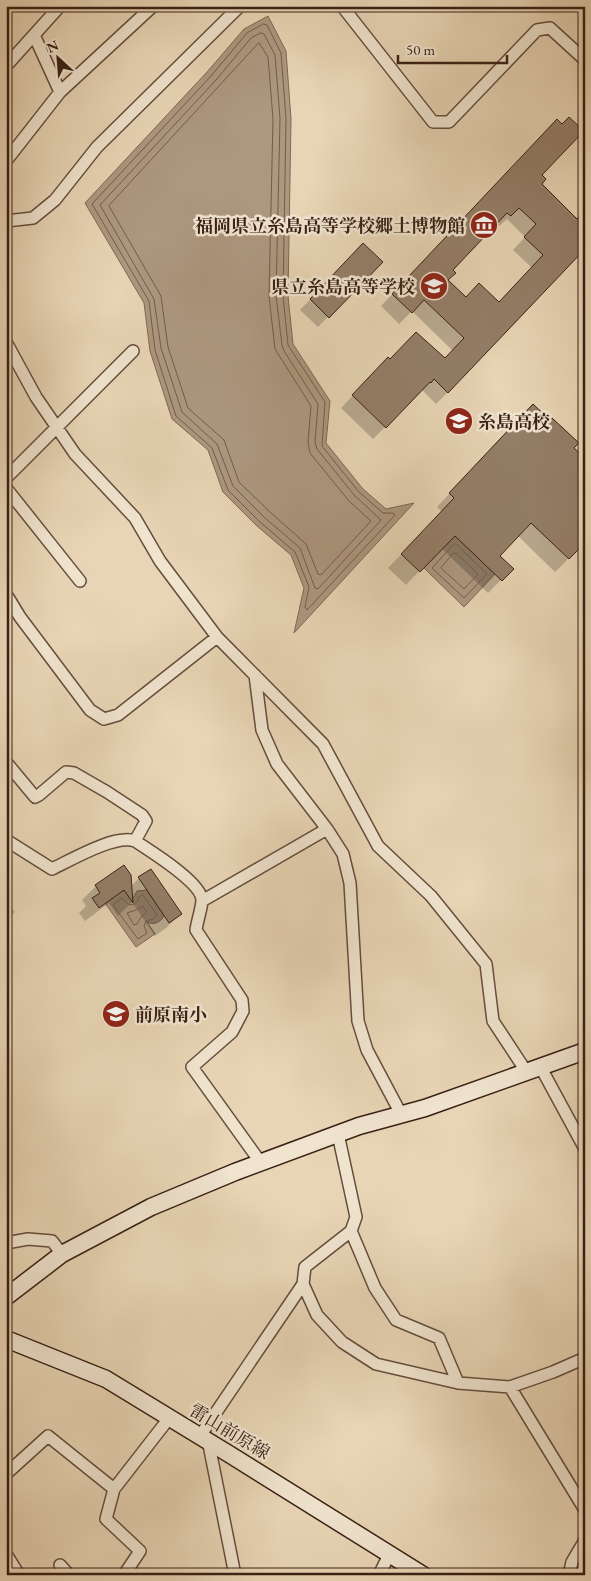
<svg xmlns="http://www.w3.org/2000/svg" width="591" height="1581" viewBox="0 0 591 1581" font-family="'EB Garamond','Noto Serif JP',serif">
	<style>
		.water { fill: #ac977f; stroke: #7e6755 }
		.shadow { fill: #0003; fill-rule: evenodd }
		.lines { fill: none; stroke-linecap: round; stroke-linejoin: round }
		.shore { stroke: #725c4a; stroke-width: 1 }
		.building { fill: #947e68; stroke: #392015; fill-rule: evenodd }
		.street-casing { stroke: #654d3d; stroke-width: 14 }
		.secondary-casing { stroke: #392015; stroke-width: 19 }
		.street { stroke: #f0e4cf; stroke-width: 11 }
		.secondary { stroke: #f0e4cf; stroke-width: 16 }
		.labels { text-anchor: middle; dominant-baseline: central; stroke-width: 5; stroke-linejoin: round; paint-order: stroke }
		.poi-label { font-size: 18px; font-weight: bold; fill: #392015; stroke: #f0e4cf; text-anchor: end }
		.street-label { font-size: 18px; fill: #392015; stroke: #f0e4cf }
	</style>
	<rect width="100%" height="100%" fill="#e8d5b5"/>
	<filter id="stains"><feTurbulence type="fractalNoise" baseFrequency=".004" numOctaves="4"/><feColorMatrix values="0 0 0 0 .2 0 0 0 0 .09 0 0 0 0 .02 0 0 0 .5 -.17"/></filter>
	<radialGradient id="worn" r=".72"><stop offset=".6" stop-color="#630" stop-opacity="0"/><stop offset="1" stop-color="#630" stop-opacity=".3"/></radialGradient>
	<path class="water" d="M268 16 286 51 291 119 288 296 293 344 330 401 326 443 363 489 386 509 414 503 294 633 304 588 291 555 257 526 223 492 208 450 172 419 150 351 144 303 85 203 207 72 244 29Z
		M455 536 495 574 464 607 424 568Z
		M124 890 133 902V898L137 891 147 890 163 914V918C158 923 154 925 147 922L155 934 136 947 105 903Z"/>
	<path class="shadow" d="M546 133 540 184 577 220 448 392 436 404 422 390 373 439 341 408 376 371 445 360 453 351 412 311 399 324 381 306ZM507 219 525 237 513 250 532 268 499 303 466 298 447 281 451 270 495 224 498 227Z
		M363 245 381 262 318 327 300 310Z
		M519 419 572 448 569 558 555 572 517 535 498 556 512 569 488 593 441 548 406 585 388 568 442 512 437 507Z
		M139 878 180 914 166 928 155 936 132 902 118 916 109 903 85 921 79 913 86 906 82 900 96 886 130 887Z
		M6 890 10 895 6 898Z
		M6 900 15 912 6 921Z"/>
	<g class="lines">
		<path class="shore" d="M264 24 267 25 281 53 286 119 283 296 288 345 325 402 322 446 359 492 383 513H393L395 515 307 610 305 607 309 587 295 552 260 522 228 490 212 448 176 416 155 350 149 301 92 204 211 76 247 33Z
			M261 33 264 34 275 55 280 119 276 296 282 345 284 351 318 404 315 442 317 449 355 496 381 520 318 589 315 588 300 548 265 518 233 486 217 444 182 412 161 348 154 299 100 205 216 80 251 38Z
			M259 43 268 57 273 119 269 296 275 349 311 406 308 442 310 453 349 501 371 521 321 575 318 574 306 544 270 512 239 482 224 440 188 408 168 347 161 296 109 206Z
			M456 544 487 574 464 598 432 568 453 545Z
			M454 553 457 554 478 574 464 589 441 568Z
			M143 895 157 915 153 919 146 921 144 926 147 933 138 939 113 905 122 898 128 904 133 905 137 902 139 897Z
			M143 906 147 912 141 917 137 924 134 925 127 913 136 910Z"/>
	</g>
	<path class="building" d="M569 117 584 131 542 175 546 179 542 184 577 219 585 211V249L448 393 434 379 431 383 430 382 386 428 352 395 388 357 390 359 416 332 445 358 464 338 424 300 412 313 392 294 557 119 562 124ZM519 208 536 224 524 237 543 255 499 302 479 283 466 297 448 280 456 273 453 270 507 213 511 216Z
		M363 243 383 262 329 318 310 299Z
		M533 404 550 420 552 418 579 443 574 448 585 458V543L569 559 531 523 500 556 514 569 502 581 455 536 420 572 401 554 454 498 449 493Z
		M124 865 131 875 133 903 124 890 99 908 92 898 100 893 95 885Z
		M151 869 182 914 169 923 138 877Z"/>
	<g class="lines">
		<defs>
			<path id="street" d="M342 6 433 122H449L537 30 550 28 585 60
				M34 35 60 92
				M6 66 60 6
				M6 161 60 92 153 6
				M6 221 33 218 55 200 97 147 240 6
				M6 342 36 397 75 454 135 518 160 561 217 637 323 744 378 846 431 896 486 964 493 1021 526 1071
				M6 478 133 351
				M6 488 80 581
				M6 594 20 617 90 710 104 719 118 715 217 637
				M255 675 262 730 277 764 327 829 343 854 350 883 358 1021 367 1050 401 1114
				M6 762 35 797 39 795 66 772 74 773 107 792 142 815 146 821 135 841
				M6 840 52 869C71 860 115 834 135 841 150 851 201 882 202 900 202 907 197 922 196 930L242 1000 243 1011 232 1032 192 1067 261 1163
				M202 901 327 829
				M540 1066 585 1149
				M338 1134 356 1217 351 1231 305 1267 303 1284 317 1315 342 1342 376 1364 458 1383 510 1387 553 1372 585 1358
				M351 1231 375 1288 396 1320 439 1338 458 1383
				M6 1243 28 1239 52 1241 62 1254
				M510 1387 585 1510
				M200 1436 303 1284
				M208 1440 235 1575
				M6 1474 48 1436 114 1489
				M6 1554 19 1575
				M60 1565 69 1575
				M124 1575 140 1551 106 1519 114 1489 170 1417
				M379 1575 390 1553
				M569 1575 572 1562 585 1540"/>
			<path id="secondary" d="M6 1297 62 1254 151 1207 235 1172 359 1126 425 1108 585 1051
				M6 1339 106 1379 229 1454 423 1575"/>
		</defs>
		<use href="#street" class="street-casing"/>
		<use href="#secondary" class="secondary-casing"/>
		<use href="#street" class="street"/>
		<use href="#secondary" class="secondary"/>
	</g>
	<defs>
		<symbol id="museum-disc" viewBox="-11 -11 22 22"><circle r="9.5" fill="#8f2418" stroke="#f0e4cf"/><path d="M0-6L6-3V-2H-6V-3ZM-5-1h2V3h-2ZM-1-1h2V3h-2ZM3-1h2V3H3ZM-6 4H6V6H-6Z" fill="#fff"/></symbol>
		<symbol id="school-disc" viewBox="-11 -11 22 22"><circle r="9.5" fill="#8f2418" stroke="#f0e4cf"/><path d="M0-5L7-2L0 1L-7-2ZM-4 1L0 2.5L4 1V4Q0 6-4 4Z" fill="#fff"/></symbol>
	</defs>
	<g fill-rule="evenodd">
		<use href="#museum-disc" x="468" y="209" width="32" height="32"/>
		<use href="#school-disc" x="418" y="270" width="32" height="32"/>
		<use href="#school-disc" x="443" y="405" width="32" height="32"/>
		<use href="#school-disc" x="100" y="998" width="32" height="32"/>
	</g>
	<g class="labels">
		<g class="poi-label">
			<text x="465" y="225">福岡県立糸島高等学校郷土博物館</text>
			<text x="415" y="286">県立糸島高等学校</text>
			<text x="478" y="421" text-anchor="start">糸島高校</text>
			<text x="135" y="1014" text-anchor="start">前原南小</text>
		</g>
		<g class="street-label">
			<text transform="translate(230 1431) rotate(31)">雷山前原線</text>
		</g>
	</g>
	<rect width="591" height="1581" fill="none" stroke="#e8d5b5" stroke-width="25"/>
	<rect x="8" y="8" width="576" height="1566" fill="none" stroke="#392015" stroke-width="2.5"/>
	<rect x="12" y="12" width="566" height="1556" fill="none" stroke="#392015"/>
	<g transform="translate(58 58) rotate(334)" stroke="#f0e4cf" stroke-width="4" paint-order="stroke">
	<path d="M0-4L9 19L0 12L-9 19Z" fill="#392015"/>
	<text y="-8" font-size="14" font-weight="bold" text-anchor="middle" fill="#392015">N</text>
	</g>
	<path d="M398 55v8h109v-8" fill="none" stroke="#392015" stroke-width="2.5"/>
	<text x="406" y="55" font-size="15" fill="#392015" stroke="#f0e4cf" stroke-width="4" paint-order="stroke">50 m</text>
	<rect width="100%" height="100%" filter="url(#stains)"/>
	<rect width="100%" height="100%" fill="url(#worn)"/>
</svg>
